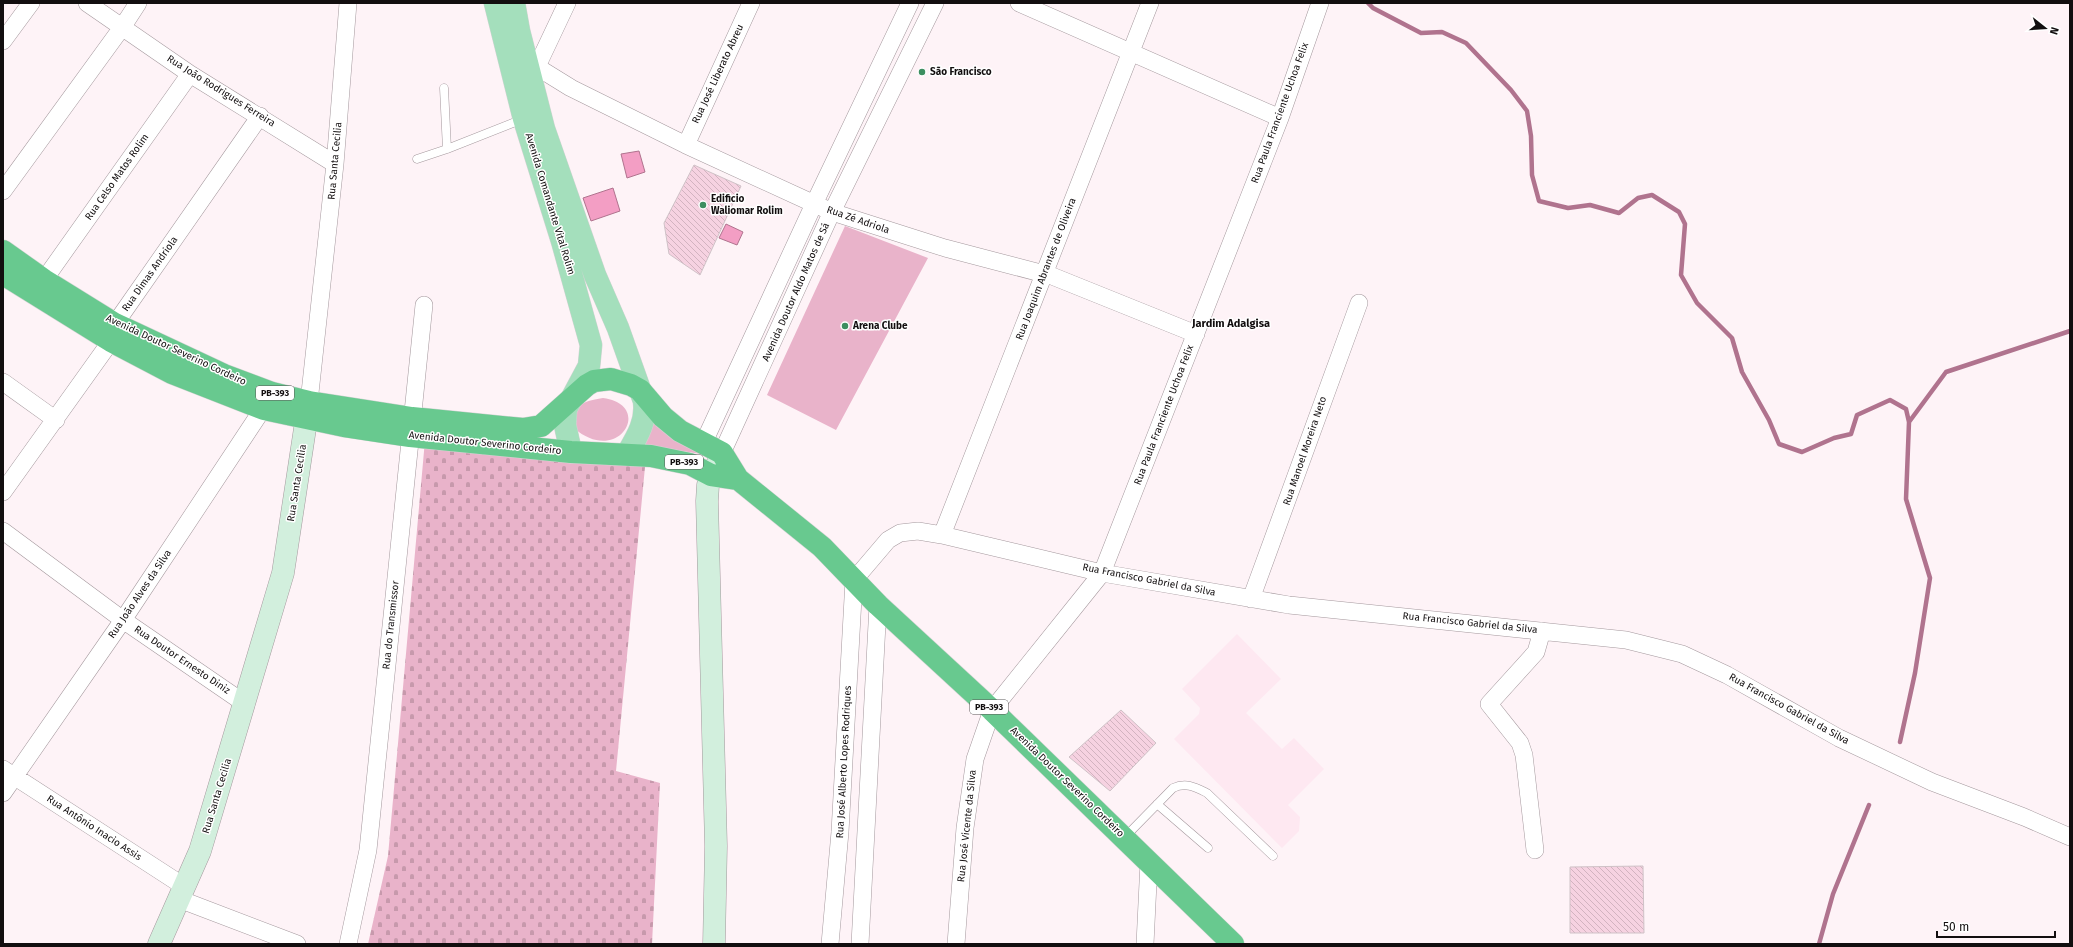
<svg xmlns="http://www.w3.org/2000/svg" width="2073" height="947" viewBox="0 0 2073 947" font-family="'Fira Sans',sans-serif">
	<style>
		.built { fill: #fee8f1 }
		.green { fill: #e9b3ca }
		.cemetery { fill: url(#cemetery-stones) }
		.water { fill: #f39ec4; stroke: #b0738e }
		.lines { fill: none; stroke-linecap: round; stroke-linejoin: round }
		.stream { stroke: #b0738e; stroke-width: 4.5 }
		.building { fill: url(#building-back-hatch); stroke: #cfc2c7 }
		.lane-casing { stroke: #a4989d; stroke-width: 9 }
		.street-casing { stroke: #a4989d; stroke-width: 18 }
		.secondary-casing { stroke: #a4989d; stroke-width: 23 }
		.primary-casing { stroke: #d4d4d4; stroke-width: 23 }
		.highway-casing { stroke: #d4d4d4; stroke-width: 23 }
		.lane { stroke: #fff; stroke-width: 8 }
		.street { stroke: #fff; stroke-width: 17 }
		.secondary { stroke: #d2efdd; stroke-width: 22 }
		.primary { stroke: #a4dfbc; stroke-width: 22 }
		.highway { stroke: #68c98f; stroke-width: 22 }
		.poi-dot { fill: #3c8e60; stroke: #fff; stroke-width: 1.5 }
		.labels { text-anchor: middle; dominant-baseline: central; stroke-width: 3; stroke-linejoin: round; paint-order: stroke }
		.shield { fill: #fff; stroke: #595657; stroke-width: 1 }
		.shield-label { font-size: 9px; font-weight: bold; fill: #120e0f }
		.poi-label { font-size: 10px; font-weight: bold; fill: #120e0f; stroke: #fff; text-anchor: start }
		.street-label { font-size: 10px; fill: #120e0f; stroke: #fff }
		.neighbourhood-label { font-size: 11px; font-weight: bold; fill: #120e0f; stroke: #fff }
	</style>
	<defs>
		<pattern id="cemetery-stones" width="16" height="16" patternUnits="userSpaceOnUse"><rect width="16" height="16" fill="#e9b3ca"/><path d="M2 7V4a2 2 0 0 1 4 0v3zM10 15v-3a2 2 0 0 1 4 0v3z" fill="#c799ac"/></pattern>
		<pattern id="building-back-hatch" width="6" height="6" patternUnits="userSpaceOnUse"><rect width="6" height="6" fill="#f6d2e1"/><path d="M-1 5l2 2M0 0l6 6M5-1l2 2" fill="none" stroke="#d2b3c0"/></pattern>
	</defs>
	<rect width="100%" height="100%" fill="#fef3f7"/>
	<path class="built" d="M1237 634 1281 679 1246 713 1282 749 1294 738 1324 769 1288 805 1300 817 1299 831 1282 848 1174 739 1199 714 1200 708 1182 689Z"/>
	<path class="green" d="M845 226 928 258 836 430 767 395Z
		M603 398C655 405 618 467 574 428 576 404 579 402 603 398Z
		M651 419 701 454 642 445Z"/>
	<path class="cemetery" d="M425 440 645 467 616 771 660 783 652 944H368L388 856Z"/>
	<path class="water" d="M639 151 645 172 627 178 621 154Z
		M613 188 620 211 591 221 583 198Z
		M726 224 743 232 737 245 719 238Z"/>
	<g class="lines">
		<path class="stream" d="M1368 3 1373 8 1421 33 1442 32 1466 43 1511 90 1527 111 1531 136 1532 175 1539 201 1568 208 1590 205 1619 213 1638 198 1652 195 1679 212 1685 224 1681 275 1697 303 1732 338 1742 372 1769 420 1779 444 1802 452 1834 438 1851 434 1857 415 1890 400 1906 409 1909 422
			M1900 742 1915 673 1930 578 1906 499 1909 422 1946 372 2070 331
			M1819 944 1833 894 1869 805"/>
	</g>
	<path class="building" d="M694 165 741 186 700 275 669 254 664 223Z
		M1121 710 1156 743 1110 791 1069 757Z
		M1643 866 1644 933H1570V867Z"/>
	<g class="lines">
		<defs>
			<path id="lane" d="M444 88 447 149
				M417 159 447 149 523 119
				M1157 804 1208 848
				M1125 837 1173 788C1186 782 1195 787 1207 793L1273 856"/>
			<path id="street" d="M87 3 190 74 335 164
				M1019 3 1280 118
				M3 41 31 3
				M537 67 571 88 686 145 832 212 945 248 1052 276 1196 334
				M532 77 567 3
				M686 145 751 3
				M3 191 123 26 138 3
				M44 280 190 74
				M3 382 56 420
				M309 402 335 164 348 3
				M704 442 814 204 910 3
				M722 453 829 218 935 3
				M3 492 111 341 115 324 260 116
				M3 531 123 620 244 703
				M942 535 1150 3
				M1251 599 1359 303
				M3 769 185 887
				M3 793 123 620 270 398
				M1535 850 1524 755 1520 743 1489 704 1536 652 1542 631
				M179 899 297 944
				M348 944 368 850 424 305
				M830 944 840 832 854 580 888 540 900 533 918 531 942 535 1102 573 1289 605 1626 640 1682 654 1727 675 1839 738 1932 782 2024 817 2070 837
				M860 944 878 605
				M956 944 965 828 975 759 992 710 1102 573 1280 118 1320 3
				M1145 944 1149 862"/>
			<path id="secondary" d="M159 944 200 851 283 573 309 402
				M714 944 716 846 707 501 708 485 720 458"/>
			<path id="primary" d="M495 3 524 119 562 241 591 345 589 366 566 409 565 425 571 452
				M514 3 519 31 544 129 595 275 618 328 644 401C647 421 637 437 627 454"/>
			<path id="highway" d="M3 251 44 280 115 324 224 375 272 393 309 402 412 418 523 429 541 426 587 385 594 381 611 379 631 385 640 390 663 417 680 431 722 453 738 479 822 547 878 605 992 710 1233 944
				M3 274 111 341 172 373 264 409 344 426 410 436 571 452 651 456 690 464 711 475 738 479"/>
		</defs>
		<use href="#lane" class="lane-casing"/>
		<use href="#street" class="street-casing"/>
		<use href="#secondary" class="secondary-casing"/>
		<use href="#primary" class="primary-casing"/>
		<use href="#highway" class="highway-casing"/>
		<use href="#lane" class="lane"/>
		<use href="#street" class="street"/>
		<use href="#secondary" class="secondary"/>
		<use href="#primary" class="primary"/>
		<use href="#highway" class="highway"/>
	</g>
	<g class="poi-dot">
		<circle cx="922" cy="72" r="4"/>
		<circle cx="703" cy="205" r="4"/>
		<circle cx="845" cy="326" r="4"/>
	</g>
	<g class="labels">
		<g class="shield">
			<rect x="256" y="386" width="38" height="14" rx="3"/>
			<rect x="665" y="455" width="38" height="14" rx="3"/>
			<rect x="970" y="700" width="38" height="14" rx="3"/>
		</g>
		<g class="shield-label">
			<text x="275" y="393">PB-393</text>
			<text x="684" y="462">PB-393</text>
			<text x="989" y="707">PB-393</text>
		</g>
		<g class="poi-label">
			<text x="930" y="72">São Francisco</text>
			<text x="711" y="199">Edificio<tspan x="711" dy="12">Waliomar Rolim</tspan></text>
			<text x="853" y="326">Arena Clube</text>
		</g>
		<g class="street-label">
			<text transform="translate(718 74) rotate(-65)">Rua José Liberato Abreu</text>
			<text transform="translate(221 91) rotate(32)">Rua João Rodrigues Ferreira</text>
			<text transform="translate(1280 113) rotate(-70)">Rua Paula Franciente Uchoa Felix</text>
			<text transform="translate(335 161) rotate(-85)">Rua Santa Cecilia</text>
			<text transform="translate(117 177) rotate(-55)">Rua Celso Matos Rolim</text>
			<text transform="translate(550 204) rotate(73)">Avenida Comandante Vital Rolim</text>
			<text transform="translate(858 220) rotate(19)">Rua Zé Adriola</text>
			<text transform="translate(1046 269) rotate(-69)">Rua Joaquim Abrantes de Oliveira</text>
			<text transform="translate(150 274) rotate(-55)">Rua Dimas Andriola</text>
			<text transform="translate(796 292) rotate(-66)">Avenida Doutor Aldo Matos de Sá</text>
			<text transform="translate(176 350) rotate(25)">Avenida Doutor Severino Cordeiro</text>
			<text transform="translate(1164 415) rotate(-69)">Rua Paula Franciente Uchoa Felix</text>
			<text transform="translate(485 443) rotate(6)">Avenida Doutor Severino Cordeiro</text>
			<text transform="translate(1305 451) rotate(-71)">Rua Manoel Moreira Neto</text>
			<text transform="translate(297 483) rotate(-81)">Rua Santa Cecilia</text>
			<text transform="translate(1149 580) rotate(11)">Rua Francisco Gabriel da Silva</text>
			<text transform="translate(140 594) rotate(-56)">Rua João Alves da Silva</text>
			<text transform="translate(1470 623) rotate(6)">Rua Francisco Gabriel da Silva</text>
			<text transform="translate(391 625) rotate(-84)">Rua do Transmissor</text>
			<text transform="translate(182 660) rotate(34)">Rua Doutor Ernesto Diniz</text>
			<text transform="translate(1789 709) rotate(29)">Rua Francisco Gabriel da Silva</text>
			<text transform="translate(844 762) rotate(-87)">Rua José Alberto Lopes Rodriques</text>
			<text transform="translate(1067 782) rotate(44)">Avenida Doutor Severino Cordeiro</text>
			<text transform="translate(217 796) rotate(-73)">Rua Santa Cecilia</text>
			<text transform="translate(967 826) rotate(-84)">Rua José Vicente da Silva</text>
			<text transform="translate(94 828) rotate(33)">Rua Antônio Inacio Assis</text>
		</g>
		<g class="neighbourhood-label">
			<text x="1231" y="323">Jardim Adalgisa</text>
		</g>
	</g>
	<rect width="2073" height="947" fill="none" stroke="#120e0f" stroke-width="8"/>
	<g transform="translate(2045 28) rotate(107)" stroke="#ffffff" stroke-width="3" paint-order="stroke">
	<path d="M0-3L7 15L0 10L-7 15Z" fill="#120e0f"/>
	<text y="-6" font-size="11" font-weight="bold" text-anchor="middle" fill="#120e0f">N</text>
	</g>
	<path d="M1937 931v6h118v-6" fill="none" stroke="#120e0f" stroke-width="2"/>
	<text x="1943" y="931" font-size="12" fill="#120e0f" stroke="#ffffff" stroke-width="3" paint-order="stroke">50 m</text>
</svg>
